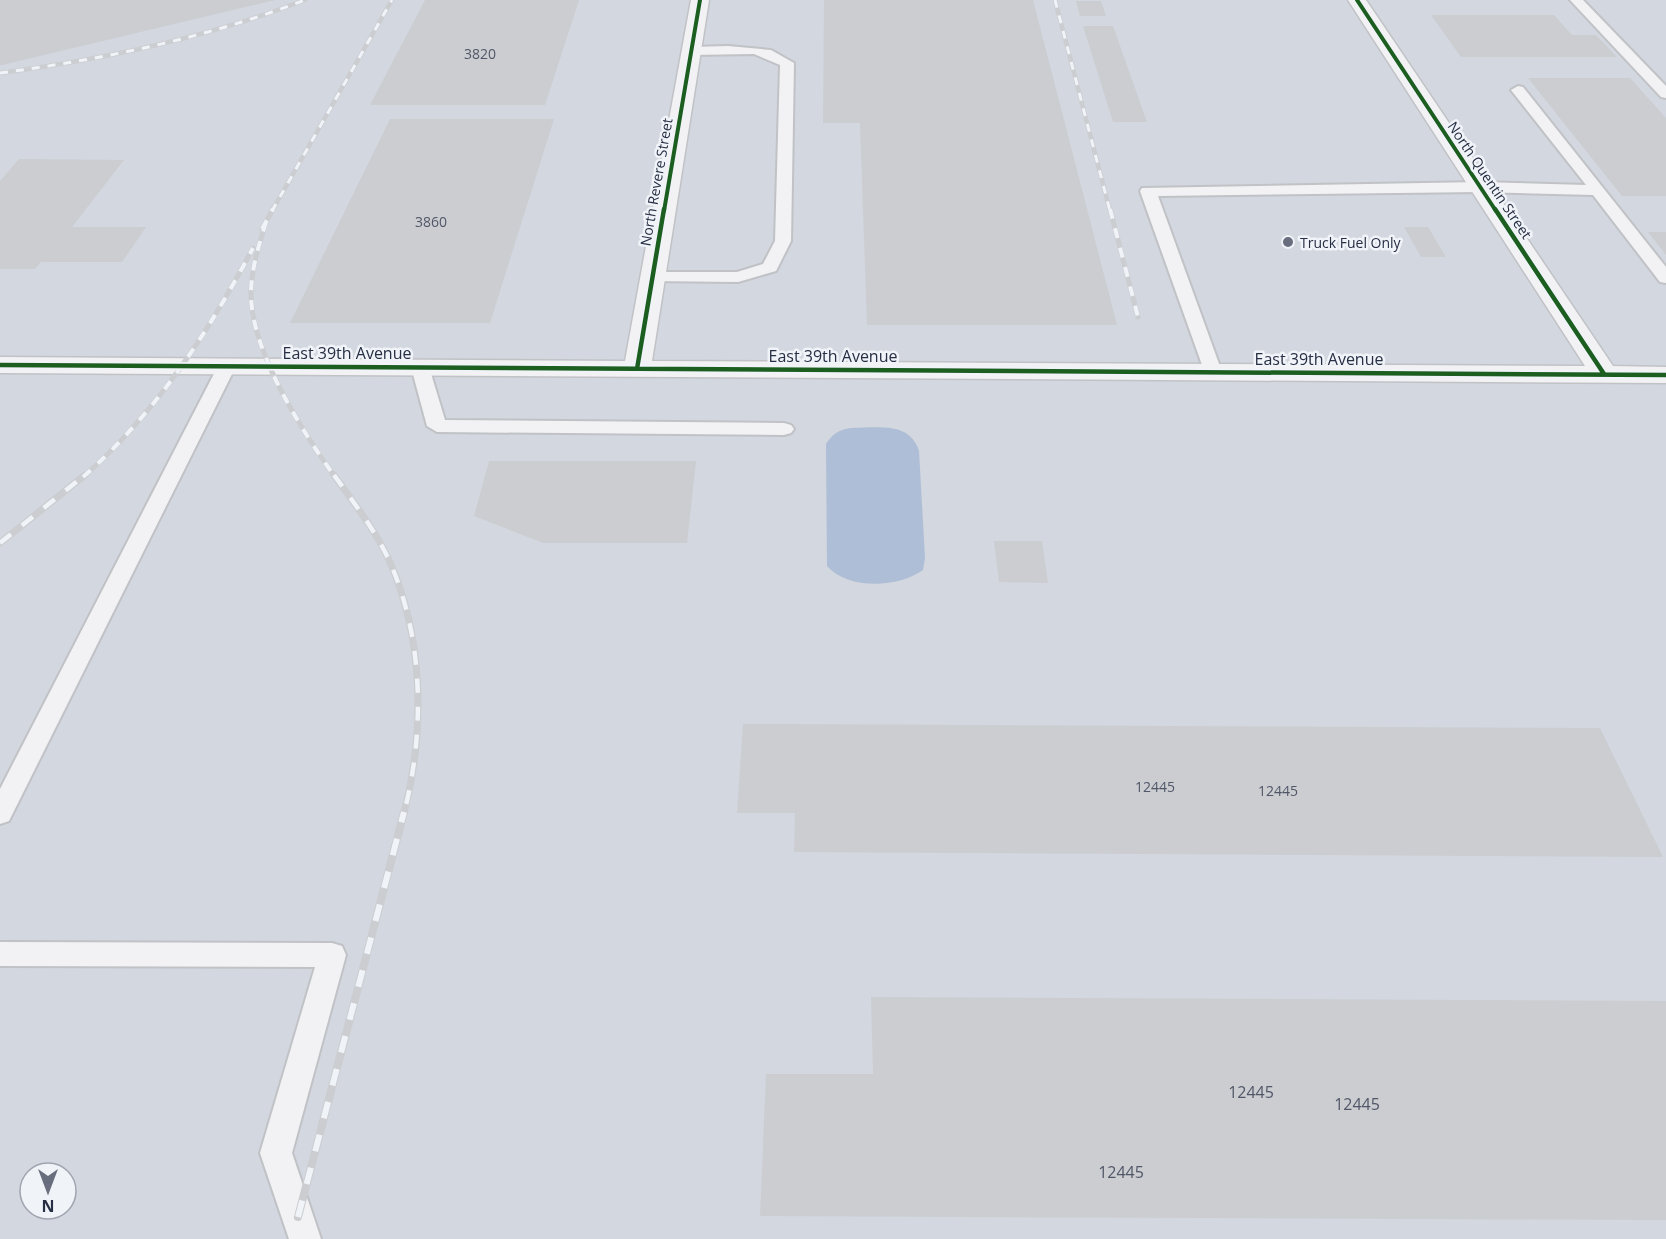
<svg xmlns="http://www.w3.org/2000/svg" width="1666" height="1239" viewBox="0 0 1666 1239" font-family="'Open Sans',sans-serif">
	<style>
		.built { fill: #d3d7df; fill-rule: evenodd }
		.water { fill: #aebed6 }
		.building { fill: #cbcdd1 }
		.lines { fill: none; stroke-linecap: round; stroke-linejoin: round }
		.service-casing { stroke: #c0c2c6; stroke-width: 4 }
		.minor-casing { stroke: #c0c2c6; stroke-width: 3 }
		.service { fill: #f2f2f4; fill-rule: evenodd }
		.minor { fill: #f2f2f4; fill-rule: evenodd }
		.rail-far3-casing { stroke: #cbcdd0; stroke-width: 4.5 }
		.rail-far2-casing { stroke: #cbcdd0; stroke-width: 5 }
		.rail-far1-casing { stroke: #cbcdd0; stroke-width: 7 }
		.rail-casing { stroke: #cbcdd0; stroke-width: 8 }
		.rail-far3 { stroke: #f0f3f8; stroke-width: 3; stroke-dasharray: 8; stroke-linecap: butt }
		.rail-far2 { stroke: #f0f3f8; stroke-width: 4; stroke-dasharray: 10; stroke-linecap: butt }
		.rail-far1 { stroke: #f0f3f8; stroke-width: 4.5; stroke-dasharray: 14; stroke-linecap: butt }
		.rail { stroke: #f0f3f8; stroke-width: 6; stroke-dasharray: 17; stroke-linecap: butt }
		.cycleway-far1-casing { stroke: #f0f3f8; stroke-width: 6 }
		.cycleway-casing { stroke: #f0f3f8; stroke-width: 8 }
		.cycleway-far1 { stroke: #1b5e20; stroke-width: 4 }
		.cycleway { stroke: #1b5e20; stroke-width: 4.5 }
		.poi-dot { fill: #686e7d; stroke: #f0f3f8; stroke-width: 2 }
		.labels { text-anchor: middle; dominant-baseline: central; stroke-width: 5; stroke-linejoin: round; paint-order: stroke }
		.number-label { font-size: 14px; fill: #515768 }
		.far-street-label { font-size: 14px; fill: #272f44; stroke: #f0f3f8 }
		.far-poi-label { font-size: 14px; fill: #272f44; stroke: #f0f3f8; text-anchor: start }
		.street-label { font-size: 16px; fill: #272f44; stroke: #f0f3f8 }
		.near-number-label { font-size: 16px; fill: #515768 }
	</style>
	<rect width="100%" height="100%" fill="#e2e4e8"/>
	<path class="built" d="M0 0H1666V1239H0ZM30 1173H66V1209H30Z"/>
	<path class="water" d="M851 428C877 428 910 421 919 451L925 558 923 570C898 588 848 590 827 566L826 444C833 433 839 430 851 428Z"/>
	<path class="building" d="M0 0H275L2 65H0Z
		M425 0H579L545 105H370Z
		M824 0H1033L1117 325H867L860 123H823Z
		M1076 1H1101L1106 16H1080Z
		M1431 15H1554L1572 35H1596L1617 57H1461Z
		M1083 26H1113L1147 122H1113Z
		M1528 78H1630L1666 118V196H1622Z
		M390 119H554L490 323H290Z
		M19 159 124 160 72 227H146L122 262H41L35 269H0V181Z
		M1404 227H1428L1446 257H1421Z
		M1648 232H1666V255Z
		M489 461H696L687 543H543L474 516Z
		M994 541H1042L1048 583 999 582Z
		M743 724 1600 728 1663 857 794 852 795 813H737Z
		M871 997 1666 1001V1220L760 1216 766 1074H873Z"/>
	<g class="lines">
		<defs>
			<path id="service" d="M1570 0H1583L1666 86V98L1661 97Z
				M728 46 771 50 794 63 791 241 776 271 738 282 646 281 643 277 646 273 652 272H737L763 264 775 241 780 65 754 54 691 55 684 51 691 47Z
				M1518 86 1523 87 1666 267V283L1660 282 1593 195 1480 192 1158 196 1222 372 1213 378 1206 376 1140 191 1142 188 1480 182 1586 185 1511 90Z
				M227 360 236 366 9 821 0 824V789L218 366Z
				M420 361 429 367 445 420 784 423 791 425 794 429 791 433 784 435 437 432 427 426 411 367Z
				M0 942 332 943 342 946 346 955 292 1153 321 1239H289L260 1153 315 967 0 966Z"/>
			<path id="minor" d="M691 0H709L652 361 1585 366 1348 0H1366L1613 366 1666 367V383L0 373V357L625 361Z"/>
		</defs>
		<use href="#service" class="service-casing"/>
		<use href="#minor" class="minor-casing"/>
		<use href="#service" class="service"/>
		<use href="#minor" class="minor"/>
		<defs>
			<path id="rail-far3" d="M1055 0 1110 211
				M0 73C105 59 206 38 305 0
				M272 211 392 0"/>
			<path id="rail-far2" d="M1110 209 1138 317
				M266 222C259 245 251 269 251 294 251 351 302 431 335 477
				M262 229 273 209
				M83 477C156 413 208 333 253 248"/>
			<path id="rail-far1" d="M334 475C354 503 375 530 389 560 424 638 425 732 404 813
				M0 543 85 475"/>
			<path id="rail" d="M298 1217 404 812"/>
		</defs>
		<use href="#rail-far3" class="rail-far3-casing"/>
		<use href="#rail-far2" class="rail-far2-casing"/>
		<use href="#rail-far1" class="rail-far1-casing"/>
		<use href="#rail" class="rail-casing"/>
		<use href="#rail-far3" class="rail-far3"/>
		<use href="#rail-far2" class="rail-far2"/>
		<use href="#rail-far1" class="rail-far1"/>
		<use href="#rail" class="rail"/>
		<defs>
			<path id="cycleway-far1" d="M1357 0 1496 211
				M664 211 700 0"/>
			<path id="cycleway" d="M1495 209 1604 374
				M0 365 1666 375
				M637 369 664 209"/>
		</defs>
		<use href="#cycleway-far1" class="cycleway-far1-casing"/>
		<use href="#cycleway" class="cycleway-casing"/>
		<use href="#cycleway-far1" class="cycleway-far1"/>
		<use href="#cycleway" class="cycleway"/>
	</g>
	<circle class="poi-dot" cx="1288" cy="242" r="6"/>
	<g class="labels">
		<g class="number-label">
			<text x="480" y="53">3820</text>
			<text x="431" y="221">3860</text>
			<text x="1155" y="786">12445</text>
			<text x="1278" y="790">12445</text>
		</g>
		<g class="far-street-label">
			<text transform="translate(1490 180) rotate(56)">North Quentin Street</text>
			<text transform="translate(656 182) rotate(-80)">North Revere Street</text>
		</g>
		<g class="far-poi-label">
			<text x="1300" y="242">Truck Fuel Only</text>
		</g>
		<g class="street-label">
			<text x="347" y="353">East 39th Avenue</text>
			<text x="833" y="356">East 39th Avenue</text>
			<text x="1319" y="359">East 39th Avenue</text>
		</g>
		<g class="near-number-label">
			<text x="1251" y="1092">12445</text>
			<text x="1357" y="1104">12445</text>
			<text x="1121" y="1172">12445</text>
		</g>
	</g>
	<g transform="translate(48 1191) rotate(180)"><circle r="28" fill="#f0f3f8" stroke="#a0a5b0" stroke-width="1.5"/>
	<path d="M0-4.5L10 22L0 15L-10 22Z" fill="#686e7d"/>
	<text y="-9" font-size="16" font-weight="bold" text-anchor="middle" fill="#272f44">N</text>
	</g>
</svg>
